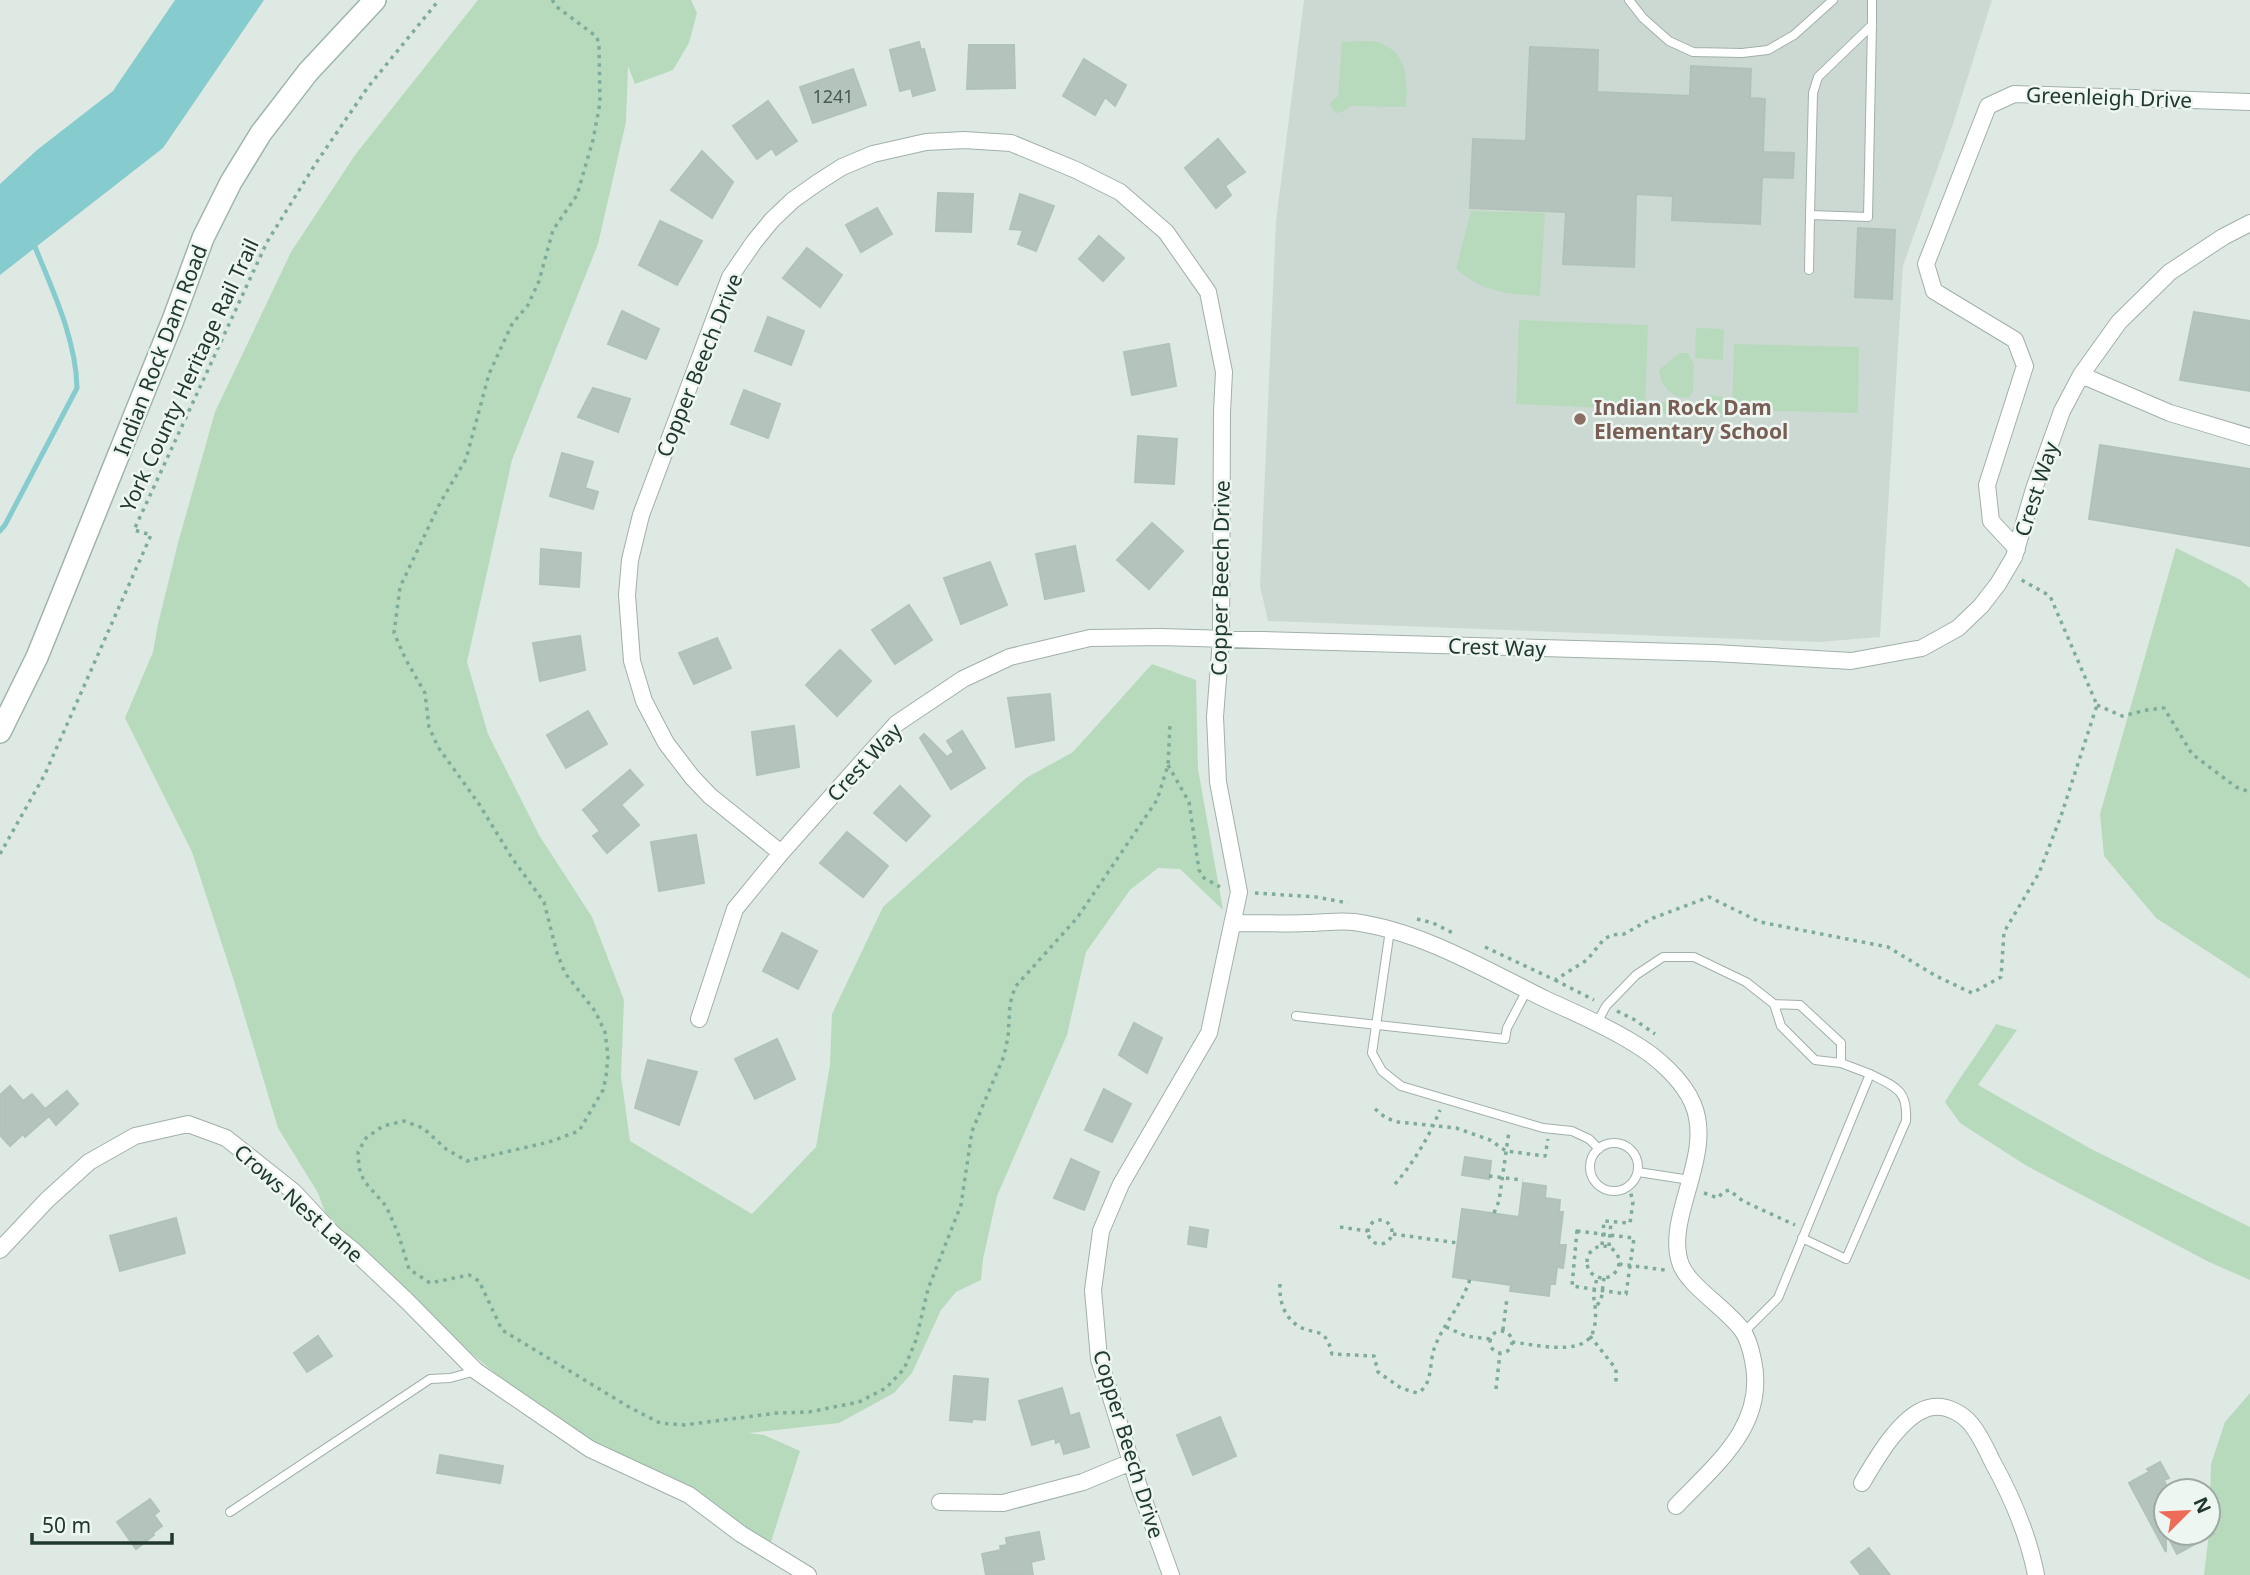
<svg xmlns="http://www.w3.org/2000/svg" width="2250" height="1575" viewBox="0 0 2250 1575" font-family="'Noto Sans',sans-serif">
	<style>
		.built { fill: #ccd9d2 }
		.green { fill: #b7dabd }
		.water { fill: #86cbce }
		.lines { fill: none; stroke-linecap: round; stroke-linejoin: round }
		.stream { stroke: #86cbce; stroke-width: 5 }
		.building { fill: #b4c4bc; stroke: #b1c3b9; stroke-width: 2 }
		.service-casing { stroke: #a1b0a9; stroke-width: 10 }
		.minor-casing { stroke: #a1b0a9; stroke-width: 18 }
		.secondary-casing { stroke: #9eb5aa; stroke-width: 24 }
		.path { stroke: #7fac99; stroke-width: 3.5; stroke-dasharray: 3.5 5; stroke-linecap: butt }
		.service { stroke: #fff; stroke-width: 8 }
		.minor { stroke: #fff; stroke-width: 16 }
		.secondary { stroke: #fff; stroke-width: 21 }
		.education-dot { fill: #8d6e63; stroke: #eef6f1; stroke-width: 2.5 }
		.labels { text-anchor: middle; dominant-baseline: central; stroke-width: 5; stroke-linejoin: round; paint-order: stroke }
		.number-label { font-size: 18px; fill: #455b52 }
		.street-label { font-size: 21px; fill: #20382f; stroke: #eef6f1 }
		.education-label { font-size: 21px; font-weight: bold; fill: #785e54; stroke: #eef6f1; text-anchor: start }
	</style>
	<rect width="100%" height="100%" fill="#dee9e3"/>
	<path class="built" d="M1304 0H1992L1952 127 1903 266 1880 637 1819 642 1268 621 1260 586 1276 221Z"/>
	<path class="green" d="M478 0H691L697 13 689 43 673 70 635 84 628 66 626 122 598 244 512 460 467 662 488 734 539 835 592 917 624 1000 621 1076 630 1141 752 1214 816 1147 830 1065 832 1014 883 907 1026 778 1073 752 1152 664 1196 680 1198 769 1223 910 1180 869 1158 868 1130 890 1086 952 1067 1035 997 1196 983 1259 981 1280 956 1292 941 1310 912 1373 894 1393 839 1423 748 1433 764 1435 800 1451 770 1545 571 1435 407 1301 333 1234 318 1193 278 1128 234 981 192 852 125 718 153 652 158 624 178 543 215 412 291 252 355 155Z
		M1342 42C1352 42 1366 40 1376 42 1408 50 1408 80 1406 107L1350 106 1342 112 1336 113 1330 106 1331 102 1338 96Z
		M1471 211 1545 213 1540 296C1503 293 1486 293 1456 269Z
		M1519 320 1648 325 1645 410 1516 404Z
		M1696 328 1724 329 1723 360 1695 358Z
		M1734 344 1859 347 1858 413 1732 410Z
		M1679 353H1688L1694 364 1693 392 1688 398C1672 398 1660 386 1659 370Z
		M1710 395 1727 397 1725 417 1651 413V402L1703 403Z
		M2176 548 2239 579 2250 588V979L2156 918 2104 856 2100 814Z
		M1996 1024 2017 1030 1978 1085 2093 1150 2250 1227V1280L2209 1262 2027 1166 1960 1123 1945 1102C1961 1075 1980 1051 1996 1024Z
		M2250 1393V1575H2204L2209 1533 2211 1464 2225 1422Z"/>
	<path class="water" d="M175 0H264L163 148 0 275V184L37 150 113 91Z"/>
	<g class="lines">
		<path class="stream" d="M0 531 5 525 77 388C76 338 52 289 33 242"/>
	</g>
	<path class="building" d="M919 42 921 50 924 49 935 90 913 96 911 88 900 91 890 50Z
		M969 45H1014L1015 88 967 89Z
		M1530 47 1598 50 1597 92 1690 96 1691 66 1751 69 1750 98 1765 99 1763 152 1794 153 1793 178 1762 177 1760 224 1672 220 1673 196 1636 194 1634 267 1563 264 1566 212 1470 208 1473 139 1526 141Z
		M1084 59 1126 85 1115 106 1105 97 1095 115 1063 96Z
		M853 69 866 105 813 123 800 87Z
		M768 101 797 141 776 155 772 148 757 159 733 126Z
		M1218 139 1245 172 1225 186 1231 195 1216 208 1185 168Z
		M702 151 733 182 712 218 671 190Z
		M938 193 973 194 971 232 936 231Z
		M1020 194 1054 206 1036 251 1018 244 1023 230 1010 229Z
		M877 208 892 234 861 252 846 225Z
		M660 221 702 241 677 285 639 265Z
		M1858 228 1895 230 1892 299 1855 297Z
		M1099 236 1124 258 1103 281 1079 259Z
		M807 248 842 275 820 307 783 278Z
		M622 311 659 329 646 359 608 344Z
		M2194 312 2250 321V391L2180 380Z
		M768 317 804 331 791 365 755 351Z
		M1169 344 1176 386 1132 395 1124 352Z
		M593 388 630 399 618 432 578 417Z
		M744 390 780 404 768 438 731 424Z
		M1138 436 1177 439 1174 484 1135 482Z
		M2100 445 2250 469V546L2089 519Z
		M562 453 593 462 585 488 598 492 593 509 550 496Z
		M1152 523 1183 551 1149 589 1117 560Z
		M1075 546 1084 591 1045 599 1036 554Z
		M541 549 581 553 579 587 540 584Z
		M990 562 1007 605 961 624 944 578Z
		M909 605 932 640 895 664 872 630Z
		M580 636 585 670 540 681 533 643Z
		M717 638 731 668 694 684 679 653Z
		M840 650 871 681 837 716 806 685Z
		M1050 694 1054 740 1016 747 1008 698Z
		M588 711 607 744 566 768 547 735Z
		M794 726 799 767 757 775 752 732Z
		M962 731 985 768 951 789 920 738 924 734 947 757 954 752 947 741Z
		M630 770 643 785 621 805 639 825 607 853 593 836 600 831 583 810Z
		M900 786 930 816 906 841 874 813Z
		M847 832 888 866 863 897 820 863Z
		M696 835 704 883 659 891 651 842Z
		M782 933 817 951 798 989 763 971Z
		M1134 1023 1162 1038 1147 1073 1119 1055Z
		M777 1039 795 1079 755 1099 735 1059Z
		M648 1060 697 1072 679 1125 635 1108Z
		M10 1086 23 1101 32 1094 45 1109 67 1091 78 1104 56 1125 49 1116 25 1137 23 1134 10 1146 0 1135V1095Z
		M1104 1089 1131 1104 1112 1142 1085 1130Z
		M1465 1157 1491 1161 1489 1179 1462 1175Z
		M1071 1159 1099 1172 1084 1210 1054 1198Z
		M1523 1183 1546 1186 1545 1198 1560 1200 1559 1212H1563L1559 1245H1566L1563 1268 1557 1267 1555 1284H1550L1549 1296 1510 1291 1511 1285 1453 1277 1462 1209 1519 1217Z
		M176 1218 185 1253 120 1271 110 1236Z
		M1190 1227 1208 1230 1206 1247 1188 1244Z
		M318 1336 332 1356 307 1372 294 1353Z
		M954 1376 988 1379 985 1420 972 1419V1422L950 1420Z
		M1062 1388 1070 1416 1079 1413 1089 1447 1064 1454 1060 1441 1056 1443 1055 1438 1032 1445 1019 1401Z
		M1220 1417 1236 1456 1193 1475 1177 1435Z
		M440 1455 503 1466 500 1483 437 1473Z
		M2160 1462 2169 1478 2164 1480 2166 1485V1533H2215L2177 1554 2166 1533V1552L2129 1483 2149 1472 2147 1469Z
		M150 1499 159 1511 154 1515 162 1526 153 1533 154 1535 136 1549 117 1522Z
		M1039 1532 1044 1559 1031 1562 1033 1575H986L982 1554 1001 1550 1000 1546 1007 1545 1006 1538Z
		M1869 1548 1890 1575H1861L1851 1562Z"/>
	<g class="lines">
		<defs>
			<path id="service" d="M1629 0 1643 18 1669 41 1693 52 1742 53 1768 50 1794 35 1833 0
				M1872 25 1818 77 1813 93 1810 215 1868 217 1872 25V0
				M1809 270 1810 215
				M1390 930 1372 1053 1382 1071 1401 1086 1543 1128 1572 1131 1589 1139 1599 1149
				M1296 1016 1505 1039 1507 1028 1527 990
				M1597 1023 1606 1006 1636 975 1663 957H1694L1746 982 1774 1004 1781 1026 1815 1060 1841 1063
				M1590 1167a24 24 0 1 1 48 0a24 24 0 1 1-48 0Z
				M1638 1172 1690 1180
				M1802 1238 1846 1259 1906 1121C1908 1090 1896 1087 1870 1074
				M1744 1332 1778 1298 1870 1074 1841 1063V1043L1800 1005 1774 1004
				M230 1512 430 1379 450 1378 476 1371"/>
			<path id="minor" d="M2081 375 2170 413 2250 437
				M2017 549 1991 521 1987 485 2025 366 2015 340 1934 291 1926 264 1988 106 2014 94 2250 102
				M781 853 710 796 692 777 666 743 644 701 632 661 627 595 630 560 641 515 730 277 754 242 772 220 793 200 817 183 842 167 873 154 926 142 964 140 1011 143 1076 170 1120 192 1166 232 1208 292 1224 372 1222 412 1221 639 1215 717 1218 782 1239 892 1209 1033 1121 1184 1101 1231 1093 1290 1099 1359 1138 1484 1171 1575
				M1233 923C1257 923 1282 924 1307 923 1322 923 1339 920 1354 922 1421 931 1486 970 1545 999 1575 1013 1607 1026 1635 1044 1657 1057 1683 1080 1693 1104 1715 1156 1663 1219 1681 1265 1690 1287 1727 1309 1742 1330 1748 1338 1751 1350 1753 1360 1767 1425 1716 1464 1676 1506
				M699 1019 735 909 781 853 896 724 963 679 1010 657 1090 638 1160 637 1714 653 1851 661 1922 648 1958 628 1981 606 1998 584 2014 557 2034 489 2062 411 2081 375 2119 322 2170 272 2223 237 2250 223
				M0 1250 47 1200 89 1162 135 1136 188 1124 226 1138 294 1192 333 1234 354 1251 407 1301 476 1371 590 1449 689 1495 741 1534 808 1575
				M1862 1483C1876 1459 1903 1411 1933 1407 1947 1405 1963 1414 1971 1424 1980 1435 1986 1448 1992 1461 2012 1497 2028 1534 2036 1575
				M940 1502 1003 1503 1083 1482 1131 1462"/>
			<path id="secondary" d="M0 732 37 657 173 320 203 238 231 182 261 133 308 72 375 0"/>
		</defs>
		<use href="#service" class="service-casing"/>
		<use href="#minor" class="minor-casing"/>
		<use href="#secondary" class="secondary-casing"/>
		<path class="path" d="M552 0 557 7 597 37 599 47 600 103 593 140 577 195 553 230 539 281 528 305 512 324 489 374 466 459 440 503 400 587 394 633 406 660 425 693 429 727 438 747 479 804 512 858 544 902 557 953 565 973 595 1011 605 1032 608 1056 606 1077 603 1090 579 1131 549 1142 467 1161 446 1149 423 1128 404 1121 383 1126 366 1138 358 1152 359 1168 364 1181 386 1206 398 1233 409 1269 430 1283 469 1275 479 1281 502 1330 629 1407 660 1423 684 1425 777 1413 809 1412 859 1402 886 1388 904 1369 916 1340 928 1289 961 1205 972 1131 1004 1056 1008 1037 1010 1004 1015 987 1077 918 1157 800 1168 765 1170 725
			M2097 705 2122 716 2147 710 2164 708 2192 754 2236 787 2250 792
			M1168 765 1189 802 1199 870 1204 878 1220 887
			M0 854 45 774 151 535 134 530 267 242 316 163 368 87 439 0
			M1255 893 1316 897 1348 903
			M1417 919 1433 923 1455 934
			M1485 947 1555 980 1587 960 1604 939 1612 935 1624 934 1653 918 1709 897 1760 922 1888 947 1936 976 1972 993 2001 977 2004 932 2039 873 2061 816 2097 705 2050 596 2020 579
			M1555 980 1594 1000
			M1617 1011 1635 1020 1655 1034
			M1375 1109 1386 1118 1398 1122 1456 1128 1490 1140 1506 1151 1545 1156 1548 1139
			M1489 1176 1523 1180
			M1395 1184C1414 1162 1429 1137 1440 1110
			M1704 1193 1718 1198 1723 1192 1729 1190 1743 1201 1795 1225
			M1494 1213 1499 1201 1509 1131
			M1368 1232a12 12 0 1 1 24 0a12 12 0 1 1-24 0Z
			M1340 1227 1368 1231
			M1577 1231 1634 1238 1626 1294 1572 1286Z
			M1393 1234 1458 1243
			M1602 1245 1604 1221 1630 1223 1633 1202 1629 1186
			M1609 1246 1611 1222
			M1587 1262a16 16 0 1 1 32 0a16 16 0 1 1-32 0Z
			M1619 1264 1665 1270
			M1280 1284C1279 1301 1284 1318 1300 1327 1307 1331 1315 1331 1322 1334 1328 1339 1330 1346 1332 1354L1374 1356 1378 1372 1401 1388 1417 1393C1433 1386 1429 1364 1434 1349 1443 1324 1462 1305 1470 1279
			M1597 1305 1601 1301 1604 1278
			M1446 1327 1466 1336 1490 1339
			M1503 1330 1507 1298
			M1490 1342a11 11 0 1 1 22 0a11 11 0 1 1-22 0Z
			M1590 1336 1616 1369V1385
			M1512 1342C1532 1344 1578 1356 1591 1336 1597 1326 1596 1309 1594 1299 1593 1292 1596 1284 1597 1277
			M1496 1389 1500 1353"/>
		<use href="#service" class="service"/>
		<use href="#minor" class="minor"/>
		<use href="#secondary" class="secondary"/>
	</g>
	<circle class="education-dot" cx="1580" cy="419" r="7"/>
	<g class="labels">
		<g class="number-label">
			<text x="833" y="96">1241</text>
		</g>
		<g class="street-label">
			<text transform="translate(2109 97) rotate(2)">Greenleigh Drive</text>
			<text transform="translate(160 350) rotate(-69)">Indian Rock Dam Road</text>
			<text transform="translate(699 365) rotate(-68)">Copper Beech Drive</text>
			<text transform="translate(189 375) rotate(-65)">York County Heritage Rail Trail</text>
			<text transform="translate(2036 489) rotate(-72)">Crest Way</text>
			<text transform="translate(1220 578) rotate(-89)">Copper Beech Drive</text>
			<text transform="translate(1497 647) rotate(2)">Crest Way</text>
			<text transform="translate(864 762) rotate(-47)">Crest Way</text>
			<text transform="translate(299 1203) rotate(42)">Crows Nest Lane</text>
			<text transform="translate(1129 1444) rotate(73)">Copper Beech Drive</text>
		</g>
		<g class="education-label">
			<text x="1594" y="407">Indian Rock Dam<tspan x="1594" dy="24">Elementary School</tspan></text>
		</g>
	</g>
	<g transform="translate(2187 1512) rotate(66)"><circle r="33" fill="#eef6f1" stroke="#9caaa3" stroke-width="2"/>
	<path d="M0-5L12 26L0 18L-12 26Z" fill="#ee6c57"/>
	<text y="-10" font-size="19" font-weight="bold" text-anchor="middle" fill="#20382f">N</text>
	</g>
	<path d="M32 1533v10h140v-10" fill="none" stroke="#20382f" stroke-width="3.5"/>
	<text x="42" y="1533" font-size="21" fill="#20382f" stroke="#eef6f1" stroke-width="5" paint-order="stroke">50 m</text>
</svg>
